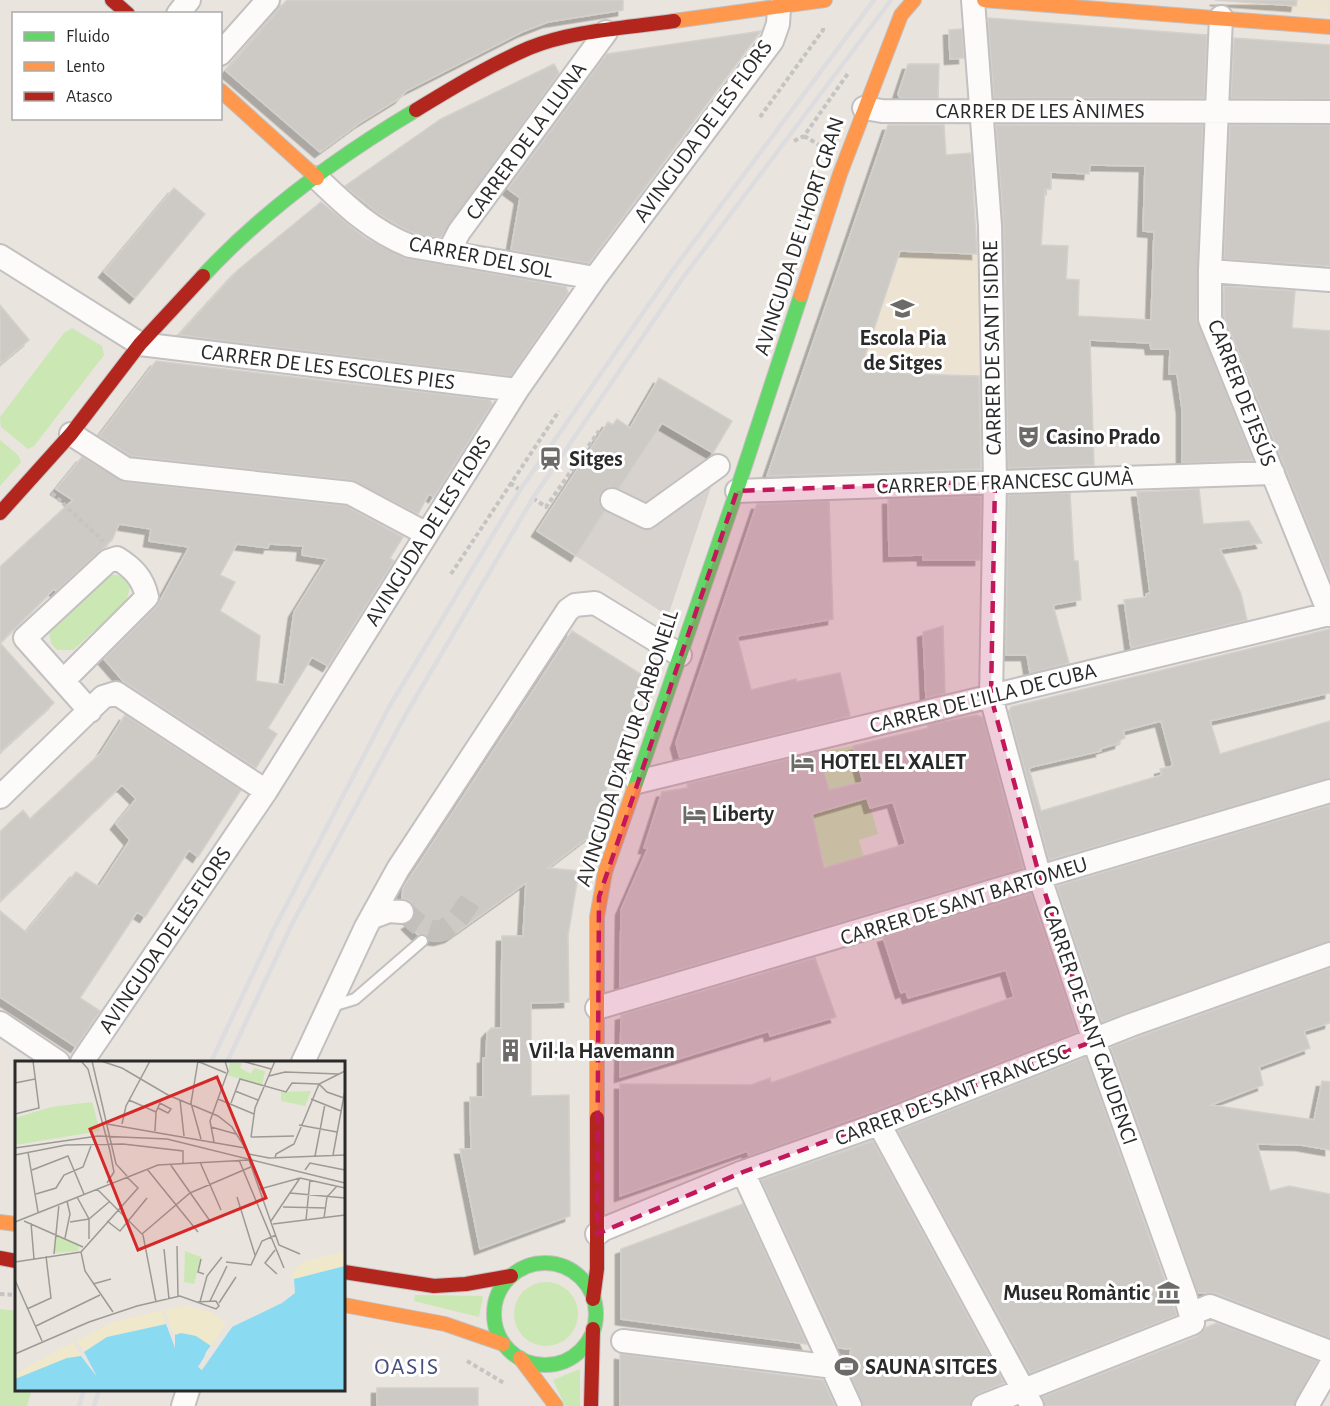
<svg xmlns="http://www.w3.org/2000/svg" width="1330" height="1406" viewBox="0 0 1330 1406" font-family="'Alegreya Sans',sans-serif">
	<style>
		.education { fill: #ede3d2 }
		.green { fill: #cae7b4 }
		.plaza { fill: #d7d2cd }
		.building { fill: #cdcac6; stroke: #d4d0cb; stroke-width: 1.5; fill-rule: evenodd; filter: url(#shadow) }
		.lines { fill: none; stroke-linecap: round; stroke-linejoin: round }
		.street-tunnel { stroke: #c3bfba; stroke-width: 22; stroke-dasharray: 22 11; stroke-linecap: butt }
		.lane-casing { stroke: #c2c0c0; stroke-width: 14 }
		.street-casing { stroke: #c2c0c0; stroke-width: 26 }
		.fast-casing { stroke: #c2c0c0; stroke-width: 16 }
		.slow-casing { stroke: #c2c0c0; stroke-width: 16 }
		.jam-casing { stroke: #c2c0c0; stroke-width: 16 }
		.path { stroke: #c5c4c3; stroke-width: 4; stroke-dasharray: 4.5 3; stroke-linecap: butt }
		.lane { stroke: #fcfbfa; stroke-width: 10 }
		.street { stroke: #fcfbfa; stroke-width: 22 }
		.fast { stroke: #63d668; stroke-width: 14 }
		.slow { stroke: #ff974d; stroke-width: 14 }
		.jam { stroke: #b3261e; stroke-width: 14 }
		.rail { stroke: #dddcde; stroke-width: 4.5 }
		.marked { fill: #c2185b; fill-opacity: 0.2; stroke: #c2185b; stroke-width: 4.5; stroke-dasharray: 12 8; stroke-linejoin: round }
		.labels { text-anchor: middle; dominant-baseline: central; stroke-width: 6; stroke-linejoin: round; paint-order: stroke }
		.street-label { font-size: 22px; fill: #2a2a2a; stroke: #fff }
		.poi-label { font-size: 22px; font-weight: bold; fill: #2a2a2a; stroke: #fff; text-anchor: start }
		.neighbourhood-label { font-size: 24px; letter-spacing: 1.5px; fill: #46517f; stroke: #fff }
		.inset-road { fill: none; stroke: #9d9a96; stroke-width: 1.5 }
		.view { fill: #d62828; fill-opacity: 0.15; stroke: #d62828; stroke-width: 3 }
		.inset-edge { fill: none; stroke: #2a2a2a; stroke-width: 3 }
	</style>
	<defs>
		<filter id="shadow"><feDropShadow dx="-5.5" dy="5.5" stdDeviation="0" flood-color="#0004"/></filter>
	</defs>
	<rect width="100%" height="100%" fill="#e9e4de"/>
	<path class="education" d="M1233 0H1330V15L1241 9Z
		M844 251H900L982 255 983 376 861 367 860 370 806 363Z"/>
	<path class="green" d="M72 328 102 346 104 355 34 446 28 449 1 427 0 417 64 333Z
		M0 440 18 455 21 462 0 486Z
		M109 575C120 574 125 578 130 587L126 602 73 650H57L51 643 49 631Z
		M853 746 878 834 859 840 864 857 825 867 812 814 835 789 829 790 819 752Z
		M514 1314a32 32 0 1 1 64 0a32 32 0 1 1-64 0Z
		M415 1295 483 1296 479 1317 414 1301Z
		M0 1309 16 1311V1390H32L27 1406H0Z
		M580 1369V1406H565L553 1380Z"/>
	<path class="plaza" d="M661 422 721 457 668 616 576 556Z"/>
	<path class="building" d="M287 0H623V10L548 22 522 32 406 91 400 98 361 122 320 152 226 71Z
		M1215 0H1297L1296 6Z
		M988 18 1207 35 1204 98H994Z
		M962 29 964 58 950 59 949 30Z
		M761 31 589 263 511 250 520 198 508 189 607 54Z
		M1234 38 1330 45V99L1231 98Z
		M554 64 559 73 440 238 414 233 402 228 379 214 345 186 441 119Z
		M908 64H939L938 98H900L898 94Z
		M888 125H944L946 155 971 153 977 254 900 251 861 368 910 374 979 376 981 469 767 476Z
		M996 125H1203L1197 319 1253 460 1182 463V409L1177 374H1169L1170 349H1151L1150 343 1090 340 1094 465 1008 468 1004 226ZM1090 165 1145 166 1143 231 1154 232 1151 320 1078 316 1079 280 1066 279 1068 246 1041 245 1045 189H1051V172L1089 174Z
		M1230 125H1330V266L1224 259Z
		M174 188 205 214 135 298 104 272Z
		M321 202 364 237 405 258 566 287 568 293 511 376 179 335 238 270Z
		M1224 286 1295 291 1292 328 1330 331V579L1224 316Z
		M0 305 29 340 0 364Z
		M156 361 490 400 492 404 434 497 429 494 418 514 351 480 131 456 99 436Z
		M659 378 732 421 713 453 662 423 619 489 610 487 600 494 599 502 605 511 576 556 537 531 608 422 613 425 617 419 630 428Z
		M82 457 125 482 346 506 403 537 390 558 394 561 328 666 312 657 268 728 277 734 256 768 124 682 104 659 157 606 189 547 149 541 151 529 119 524 112 540 56 591 54 589 0 643V567L73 500 56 489ZM237 544 268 548 269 544 303 546 302 555 327 559 294 612 284 685 256 681 260 636 220 611 235 582 220 575Z
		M1199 489 1203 524 1249 521 1262 543 1220 549 1241 594 1247 620 1131 648 1124 600 1146 597V594L1150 593 1137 492Z
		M1070 493 1074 561H1078L1081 600 1053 605 1069 663 1030 673 1027 655H1006L1008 495Z
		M981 496 980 560H923V555L889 556 888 499Z
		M829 501 833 619 737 636 751 690 796 679V682L840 673 850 716 680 758 676 743 757 504Z
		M943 626 945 693 926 698 923 632Z
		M1330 629V693L1210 721 1220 754 1330 721V778L1049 860 1009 711 1011 707ZM1161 721 1173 766 1160 769 1162 775 1041 811 1029 769 1032 767 1101 751 1100 749 1120 743V740L1125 738 1123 731Z
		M572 631 644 676 591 835 548 868 579 871 568 935 569 1002 531 1003V1096L569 1095 570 1216 480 1249 460 1149H471L470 1097H483V1058H486L487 1033 491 1028H501L502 936H523L526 883 450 937 439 940 429 939 424 934 418 935 407 924 413 920 415 912 410 901 402 898 403 888Z
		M0 643 54 703 0 752Z
		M125 715 241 790 198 857 189 850 145 917 137 912 80 998 100 1011 76 1047 0 997V911L26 932 76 872 99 887 130 840 116 824 136 799 122 785 0 901V832L23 810 30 819 101 753Z
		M977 715 983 718 1023 868 620 987 621 910 648 848H644L662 792 688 788 687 784 818 752 829 790 863 782 853 746 928 728V725ZM867 798 870 808 893 802 906 844 824 868 812 814Z
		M1330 805V941L1102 1022 1057 886Z
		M1031 894 1077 1032 874 1111 749 1156 747 1151 620 1196V1084L751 1085 770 1078 771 1083 1014 997 1006 970 908 998 906 991 901 993 883 937Z
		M815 958 836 1017 770 1036 769 1031 620 1077 621 1015Z
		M1330 968V1023L1304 1031 1310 1048 1259 1067 1263 1085 1211 1105 1314 1120 1322 1081 1330 1082V1150L1301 1145 1257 1144 1270 1191 1289 1186 1330 1194V1338L1215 1293H1198L1111 1047Z
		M1086 1057 1177 1315 1030 1373 898 1131Z
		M873 1141 1004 1383 978 1394 972 1398 970 1406H863L848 1368 851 1349 839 1348 761 1180Z
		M743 1204 807 1344 621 1319V1249Z
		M1217 1323 1317 1361 1294 1406H1045L1042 1397 1198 1336 1205 1328Z
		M620 1354 823 1380 835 1406H620Z
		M377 1388H478V1406H377Z"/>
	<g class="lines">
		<path class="street-tunnel" d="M402 912C410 915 414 922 421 926 444 942 459 918 470 901"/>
		<defs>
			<path id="lane" d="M329 1007 355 999 422 941"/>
			<path id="street" d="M973 0 990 226 995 481 991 697 1040 878 1094 1041 1185 1295 1193 1323 983 1406
				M178 14 189 0
				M1221 17 1210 271V319L1330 615
				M220 54 268 0
				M864 108 882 111 1330 112
				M317 178C346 206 372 231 410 246L595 278
				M448 253 459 232 606 32
				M0 256 140 344 517 390
				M1210 271 1330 280
				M71 434 126 469 350 493 425 533
				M737 491 1273 473
				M612 500 647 517 718 466
				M65 679 147 597C143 578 133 568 117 558L108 561 25 638 90 711
				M637 782 1329 614
				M0 797 103 697 116 693 266 791
				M373 917 389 911 402 912
				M597 1008 1330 791
				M0 1023 58 1062
				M82 1062 266 791 517 390 595 278 772 41 778 24 779 8
				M303 1062 366 927 398 869 568 610 575 605 595 603 680 655
				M879 1124 1032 1406
				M743 1172 850 1406
				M597 1234 604 1229 743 1172 879 1124 1131 1025 1330 954
				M1191 1314 1210 1306 1330 1352
				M623 1341 834 1367
				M183 1406 188 1390
				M1307 1406 1330 1366"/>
			<path id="fast" d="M203 276C263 211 339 156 416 110
				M634 789 733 502 801 295
				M494 1314a51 51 0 1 1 102 0a51 51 0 1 1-102 0Z"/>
			<path id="slow" d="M984 0 1330 27
				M674 21 825 0
				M220 90 317 178
				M801 295 840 174 901 15 914 0
				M597 1118V917L605 872 634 789
				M0 1222 16 1224
				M344 1305 445 1324 503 1344
				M520 1358 556 1406"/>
			<path id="jam" d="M112 0 128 14
				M416 110C452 88 490 65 529 48 574 30 627 28 674 21
				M0 513 71 434 140 344 203 276
				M0 1258 16 1261
				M344 1272 434 1286 466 1284 511 1276
				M593 1299 597 1269V1118
				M591 1406 593 1329"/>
		</defs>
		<use href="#lane" class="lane-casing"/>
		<use href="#street" class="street-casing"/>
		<use href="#fast" class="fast-casing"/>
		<use href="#slow" class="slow-casing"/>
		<use href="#jam" class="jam-casing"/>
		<path class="path" d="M760 117 823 30V25
			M804 136 821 146 822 150
			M794 141 804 136 849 72
			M510 483 520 490
			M52 493 103 541
			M533 498 546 507 599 431
			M451 574 559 411
			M0 1294 16 1295
			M467 1361 504 1383"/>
		<use href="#lane" class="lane"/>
		<use href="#street" class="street"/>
		<use href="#fast" class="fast"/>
		<use href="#slow" class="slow"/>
		<use href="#jam" class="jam"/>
		<path class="rail" d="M211 1062 274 929 389 707 520 490 672 271 874 0
			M227 1062 293 922 406 714 533 498 682 279 891 0
			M79 1406 84 1390
			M94 1406 99 1390"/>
	</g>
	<path class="marked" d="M995 481 991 697 1040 878 1094 1041 743 1172 597 1234 599 897 737 491Z"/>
	<defs>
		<symbol id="school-bare" viewBox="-9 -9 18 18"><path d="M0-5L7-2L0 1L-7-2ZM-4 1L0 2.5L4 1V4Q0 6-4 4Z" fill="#6d6b69" stroke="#fff" stroke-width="2.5" paint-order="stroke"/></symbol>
		<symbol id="theatre-bare" viewBox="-9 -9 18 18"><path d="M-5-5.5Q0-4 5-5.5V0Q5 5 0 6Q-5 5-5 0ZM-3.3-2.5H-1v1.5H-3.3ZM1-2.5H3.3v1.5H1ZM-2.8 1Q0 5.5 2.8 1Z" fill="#6d6b69" stroke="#fff" stroke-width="2.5" paint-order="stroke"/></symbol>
		<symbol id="station-bare" viewBox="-9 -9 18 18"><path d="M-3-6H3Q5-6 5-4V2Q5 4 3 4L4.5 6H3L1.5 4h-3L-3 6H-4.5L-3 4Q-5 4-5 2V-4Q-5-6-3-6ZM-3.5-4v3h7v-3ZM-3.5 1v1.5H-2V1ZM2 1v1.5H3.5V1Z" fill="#6d6b69" stroke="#fff" stroke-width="2.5" paint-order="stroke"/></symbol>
		<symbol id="hotel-bare" viewBox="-9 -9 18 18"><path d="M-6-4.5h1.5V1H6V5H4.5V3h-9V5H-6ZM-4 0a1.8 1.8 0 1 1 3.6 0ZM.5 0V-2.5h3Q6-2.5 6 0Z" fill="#6d6b69" stroke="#fff" stroke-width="2.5" paint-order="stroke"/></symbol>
		<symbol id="building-bare" viewBox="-9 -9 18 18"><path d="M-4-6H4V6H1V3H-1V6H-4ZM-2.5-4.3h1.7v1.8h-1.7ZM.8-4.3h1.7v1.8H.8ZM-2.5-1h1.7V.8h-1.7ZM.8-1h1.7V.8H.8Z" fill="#6d6b69" stroke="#fff" stroke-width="2.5" paint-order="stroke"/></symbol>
		<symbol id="museum-bare" viewBox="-9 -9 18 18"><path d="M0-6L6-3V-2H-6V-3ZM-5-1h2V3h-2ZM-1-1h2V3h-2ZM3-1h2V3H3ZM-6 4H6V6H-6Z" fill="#6d6b69" stroke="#fff" stroke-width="2.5" paint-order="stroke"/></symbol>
		<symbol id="stadium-bare" viewBox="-9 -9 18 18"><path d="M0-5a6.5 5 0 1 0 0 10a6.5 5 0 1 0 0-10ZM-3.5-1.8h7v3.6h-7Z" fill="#6d6b69" stroke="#fff" stroke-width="2.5" paint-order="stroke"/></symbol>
	</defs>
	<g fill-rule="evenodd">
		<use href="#school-bare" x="886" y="292" width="33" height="33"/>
		<use href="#theatre-bare" x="1012" y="420" width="33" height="33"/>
		<use href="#station-bare" x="534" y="442" width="33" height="33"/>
		<use href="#hotel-bare" x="786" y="746" width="33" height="33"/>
		<use href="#hotel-bare" x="678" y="798" width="33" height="33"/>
		<use href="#building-bare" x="494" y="1034" width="33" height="33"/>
		<use href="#museum-bare" x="1152" y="1276" width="33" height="33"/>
		<use href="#stadium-bare" x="830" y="1350" width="33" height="33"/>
	</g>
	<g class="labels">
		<g class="street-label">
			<text x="1040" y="111">CARRER DE LES ÀNIMES</text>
			<text transform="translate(703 131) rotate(-54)">AVINGUDA DE LES FLORS</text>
			<text transform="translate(526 141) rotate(-54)">CARRER DE LA LLUNA</text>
			<text transform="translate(799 236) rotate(-72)">AVINGUDA DE L'HORT GRAN</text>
			<text transform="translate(481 257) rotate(11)">CARRER DEL SOL</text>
			<text transform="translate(992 348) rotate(-91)">CARRER DE SANT ISIDRE</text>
			<text transform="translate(328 367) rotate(7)">CARRER DE LES ESCOLES PIES</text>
			<text transform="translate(1242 393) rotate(69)">CARRER DE JESÚS</text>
			<text transform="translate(1005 482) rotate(-2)">CARRER DE FRANCESC GUMÀ</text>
			<text transform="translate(428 531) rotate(-58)">AVINGUDA DE LES FLORS</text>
			<text transform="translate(983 698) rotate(-14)">CARRER DE L'ILLA DE CUBA</text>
			<text transform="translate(627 748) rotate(-72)">AVINGUDA D'ARTUR CARBONELL</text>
			<text transform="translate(964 901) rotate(-17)">CARRER DE SANT BARTOMEU</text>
			<text transform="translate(165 940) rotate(-56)">AVINGUDA DE LES FLORS</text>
			<text transform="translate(1090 1025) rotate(71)">CARRER DE SANT GAUDENCI</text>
			<text transform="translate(952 1095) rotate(-21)">CARRER DE SANT FRANCESC</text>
		</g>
		<g class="poi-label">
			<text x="903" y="338" text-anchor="middle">Escola Pia<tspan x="903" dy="25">de Sitges</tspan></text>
			<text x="1046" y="437">Casino Prado</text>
			<text x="569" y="459">Sitges</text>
			<text x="820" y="762">HOTEL EL XALET</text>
			<text x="712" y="814">Liberty</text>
			<text x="529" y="1051">Vil·la Havemann</text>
			<text x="1150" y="1293" text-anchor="end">Museu Romàntic</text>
			<text x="865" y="1367">SAUNA SITGES</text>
		</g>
		<g class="neighbourhood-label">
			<text x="407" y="1367">OASIS</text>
		</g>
	</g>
	<g transform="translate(15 1061)">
		<rect width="330" height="330" fill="#e9e4de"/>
		<path d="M215 1 227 2 225 7 236 13 239 7 250 10 247 25 213 14ZM296 30 290 45 266 40V31ZM77 41 85 70 0 84V57L36 46ZM41 175 64 185 63 190 40 192ZM170 190 186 196 179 223 169 221Z" fill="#cae7b4"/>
		<path d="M330 190V205L278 219 276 213 288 201ZM172 245 198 252 211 263 196 285 158 272 150 249ZM147 249 151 263 83 281 69 291 62 280 98 261ZM58 281 66 295 0 318V313Z" fill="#f0e8ca"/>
		<path d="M330 205V330H0V318L52 297 66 295 82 316 69 291 92 276 151 263 160 287V274L166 272 181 275 196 285 183 306 187 309 217 266 267 242 280 232 279 218Z" fill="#8adaf2"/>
		<path d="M214 265 217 266 185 309 191 291 197 283 195 292Z" fill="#e9e4de"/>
		<path class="inset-road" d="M66 0 73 8 95 90 99 111 92 122M77 0 101 103 112 115M86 0 107 7 153 34 203 55 217 66 234 93 254 97 330 94M182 0 211 12M183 0 176 42 186 78M227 0 256 8M254 15 270 11 324 13M0 22 20 18M304 23 312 31 329 37M220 30 243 39M203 38 239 53M296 38 326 50M114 39 141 51M165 39 169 75M216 42 225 18 271 31 277 22 304 23M0 53 24 47 18 0M92 63 230 87M107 63 111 45 135 0M284 64 322 71M196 66 221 73M140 70 141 51 145 42 156 48 153 52 143 47M236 76 240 47 260 0M236 76 279 75M199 81 195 60 213 10 210 0M0 87 83 75 152 78 330 122M13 91 23 151M0 94 51 84 108 83 168 90V102M318 94 330 29M300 95 310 43M260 97 261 93 279 83 304 23 330 10M224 99 269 207M185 101 206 149M155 103 195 160M132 108 183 171M17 109 53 95 69 133M290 109 295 102 330 109M82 128 128 174 141 241M245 128 285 117 330 127M275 132 330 137M21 133 41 127 49 114 68 106 76 85M62 136 74 158V178M222 136 240 194M268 146 311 147M309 157 312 136 322 125M291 159 295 119M9 160 68 186M92 160 105 170 132 137M256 160 285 117M0 161 143 104 234 99 264 184 285 193M55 161 74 158 94 141M16 162 19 198M258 163 330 154M127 173 175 132 238 105M50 177 55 153 52 140M162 185 163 236M149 188 154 238M260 189 250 202 262 213M39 193 44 143M186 198 183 211 189 213M0 201 66 191M211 201 236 204 247 180 261 174M0 219 27 280M78 223 96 218M195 240 212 205M185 241 192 215 207 196M204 242 221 216M12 248 36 237 31 195M98 251 70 210 66 191 123 127 112 116M21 265 85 234M0 293 74 261 122 245 165 235 201 248 204 245 201 240 181 241"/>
		<path class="view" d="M202 16 251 137 123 189 75 68Z"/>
		<rect width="330" height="330" class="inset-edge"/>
	</g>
	<rect x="12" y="12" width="210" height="108" fill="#ffffff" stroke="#aaaaaa" stroke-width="1.5"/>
	<rect x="24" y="32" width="30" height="9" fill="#63d668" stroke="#aaaaaa" stroke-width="1.5"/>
	<text x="66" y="42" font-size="18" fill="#2a2a2a">Fluido</text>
	<rect x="24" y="62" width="30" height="9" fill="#ff974d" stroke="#aaaaaa" stroke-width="1.5"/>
	<text x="66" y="72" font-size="18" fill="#2a2a2a">Lento</text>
	<rect x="24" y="92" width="30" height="9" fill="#b3261e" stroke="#aaaaaa" stroke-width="1.5"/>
	<text x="66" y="102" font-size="18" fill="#2a2a2a">Atasco</text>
</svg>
